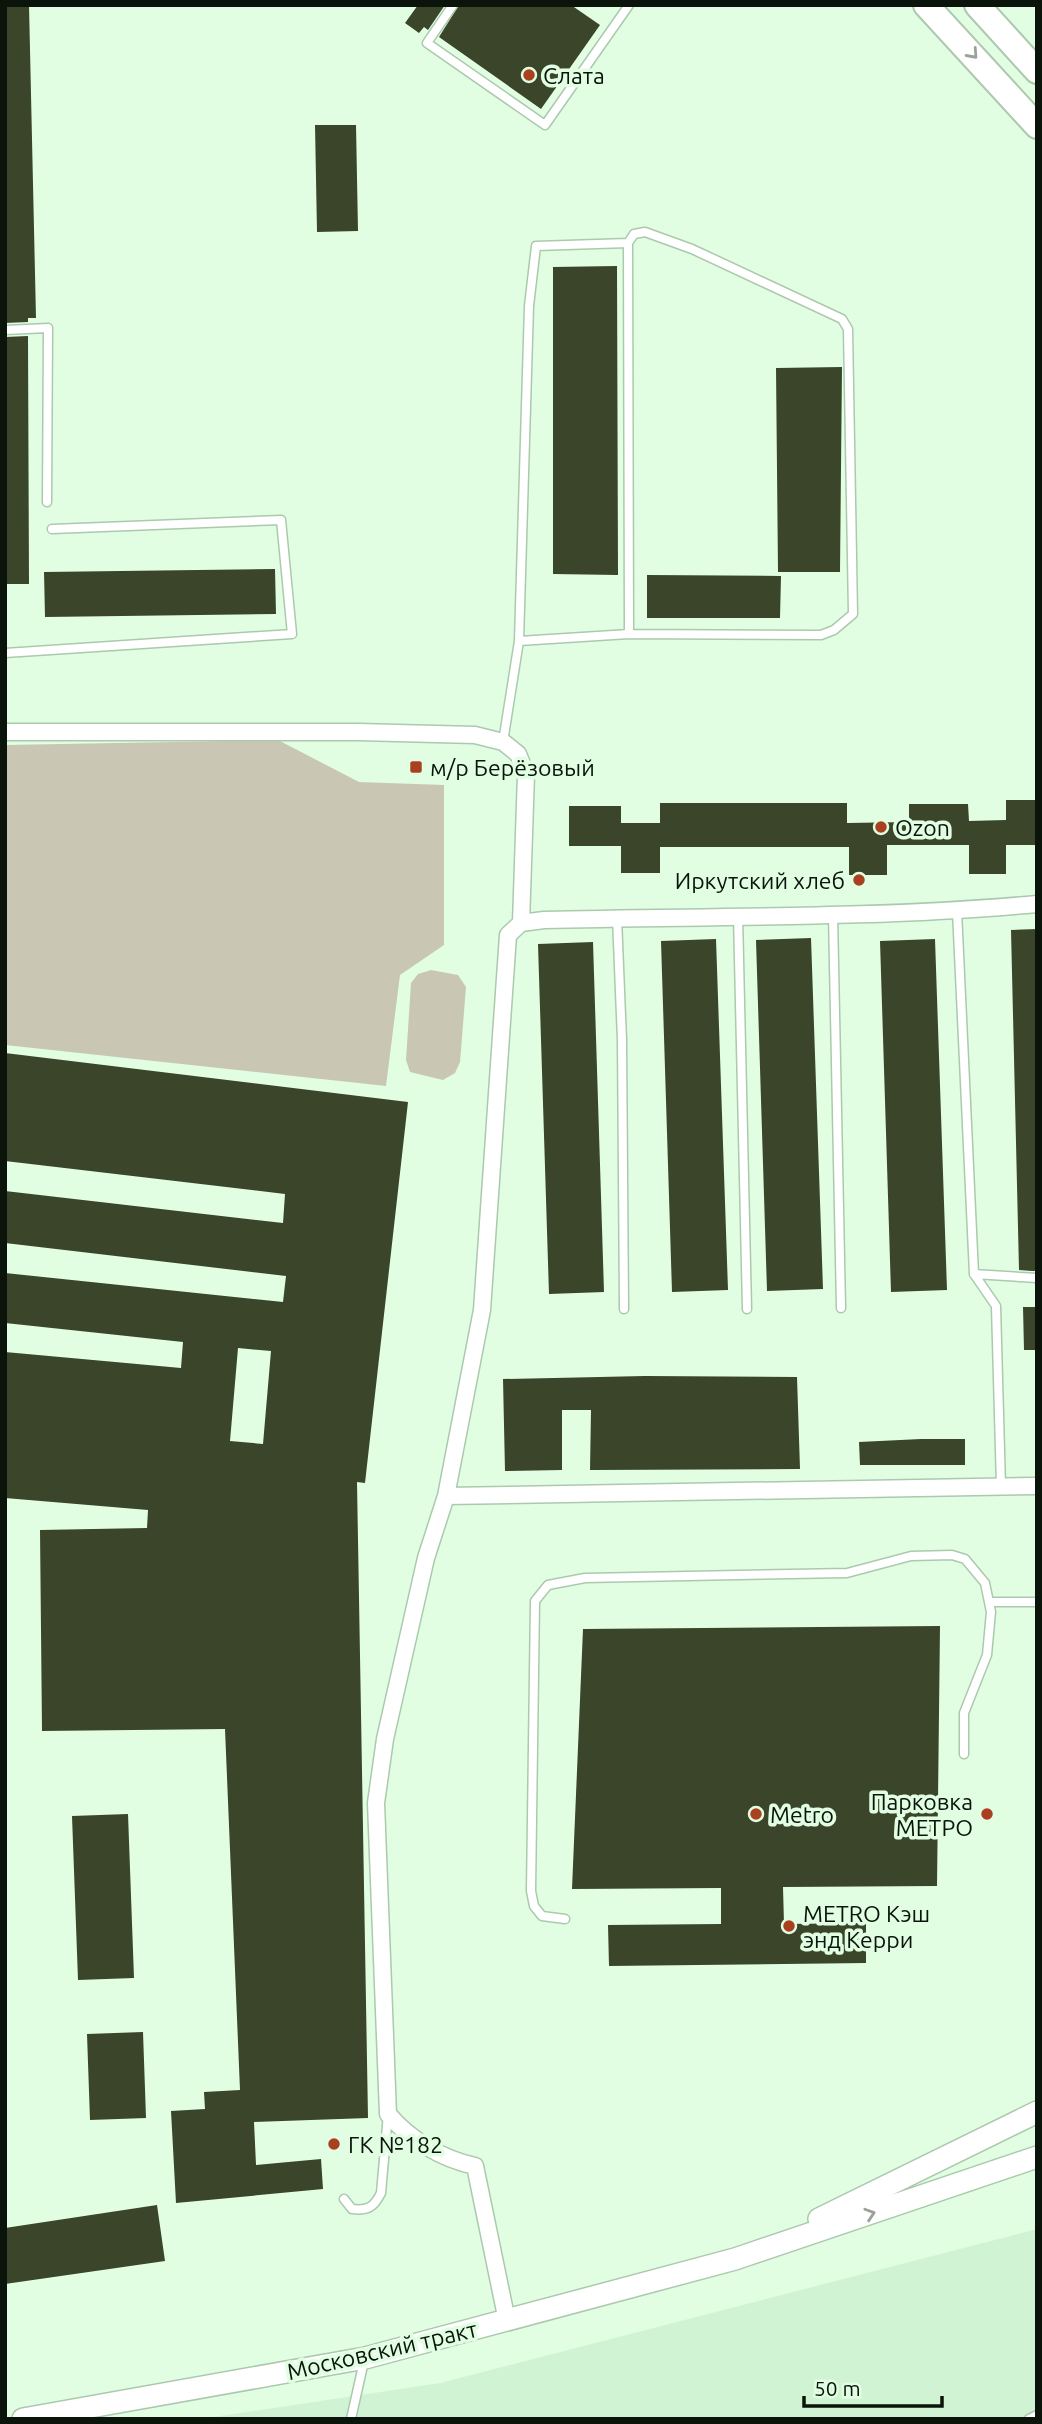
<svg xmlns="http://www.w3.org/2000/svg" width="1042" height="2424" viewBox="0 0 1042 2424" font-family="Ubuntu,sans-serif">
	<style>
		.built { fill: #d0f4d3 }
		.green { fill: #c9c7b4 }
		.building { fill: #3b4529; fill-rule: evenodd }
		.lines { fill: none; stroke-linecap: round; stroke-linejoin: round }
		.lane-casing { stroke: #acc9ae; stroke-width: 11 }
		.street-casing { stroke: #acc9ae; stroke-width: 19 }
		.secondary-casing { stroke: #acc9ae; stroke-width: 24 }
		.primary-casing { stroke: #acc9ae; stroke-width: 28 }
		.lane { stroke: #fff; stroke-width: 8 }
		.street { stroke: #fff; stroke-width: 16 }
		.secondary { stroke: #fff; stroke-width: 21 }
		.primary { stroke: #fff; stroke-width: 24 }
		.oneway { stroke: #9da19d }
		.poi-dot { fill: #a94120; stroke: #e1fee3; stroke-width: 2.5 }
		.labels { text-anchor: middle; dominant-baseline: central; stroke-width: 7; stroke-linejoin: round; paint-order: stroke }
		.poi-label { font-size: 23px; fill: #0a140b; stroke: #e1fee3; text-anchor: start }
		.street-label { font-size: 23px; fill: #0a140b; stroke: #e1fee3 }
	</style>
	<rect width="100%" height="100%" fill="#e1fee3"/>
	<path class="built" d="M1037 2229V2419H200L440 2383Z"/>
	<path class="green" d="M278 740 359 782 444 785V945L400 975 386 1086 5 1045V745Z
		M431 970 458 975 466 987 460 1062 455 1073 443 1080 410 1072 406 1060 411 983 418 974Z"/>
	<path class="building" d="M5 5H29L36 318H28V322L5 323Z
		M418 5H445L428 30 424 27 419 33 405 23Z
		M459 5H571L600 25 541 109 439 37Z
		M315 125H356L358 231 317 232Z
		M617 266 618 575 553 574V267Z
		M28 336 29 584H5V337Z
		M842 367 840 572H778L776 368Z
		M275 569 276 614 45 617 44 572Z
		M647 575 781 576 780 618H647Z
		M1006 800H1037V845H1006V874H969V845H887V875H849V847H660V873H621V846H569V806H621V823H660V803H847V823L909 822V804H968L969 821 1006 820Z
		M1037 929V1271H1032L1019 1270 1011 930Z
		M811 938 823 1289 767 1291 756 940Z
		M716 939 728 1290 672 1292 661 941Z
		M935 939 947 1290 891 1292 880 941Z
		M593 942 604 1292 549 1294 538 944Z
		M5 1053 408 1102 365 1483 357 1482 368 2118 254 2122 256 2165 321 2159 323 2189 176 2203 171 2111 205 2109 204 2092 240 2090 225 1729 42 1731 40 1530 147 1528 148 1510 5 1498V1352L181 1368 183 1342 5 1323V1273L283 1302 286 1276 5 1243V1191L283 1223 285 1194 5 1161ZM238 1348 271 1351 263 1444 230 1441Z
		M1023 1307H1037V1350H1024Z
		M645 1376 797 1377 800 1469 590 1470 591 1410H562V1470L505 1471 503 1379Z
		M921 1439H965V1465H860L859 1442Z
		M940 1626 937 1886 783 1887 784 1924 866 1923V1963L609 1966 608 1925 721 1924V1888L572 1889 583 1629Z
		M128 1814 134 1978 78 1980 72 1816Z
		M143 2032 146 2118 90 2120 87 2034Z
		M157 2205 165 2261 5 2284V2228Z"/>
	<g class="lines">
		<defs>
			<path id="lane" d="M453 5 427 43 545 125 629 5
				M628 243 629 634
				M5 330 48 328 47 502
				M5 653 292 634 281 520 52 529
				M503 742 519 641 529 306 536 246 628 243 634 234 645 232 692 249 842 319 848 329 853 614 834 630 821 635 629 634 519 641
				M957 911 974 1274 996 1306 1001 1487
				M738 915 747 1309
				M833 915 841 1308
				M617 918 622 1040 624 1309
				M974 1274 1037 1278
				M990 1602H1037
				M565 1919 542 1916 534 1906 531 1891 535 1601 548 1585 585 1578 847 1573 911 1556 952 1555 965 1559 985 1583 991 1612 987 1655 964 1713V1754
				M344 2199 352 2209C368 2211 374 2207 381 2193L388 2114
				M351 2419 364 2361
				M1029 2419 1037 2415"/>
			<path id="street" d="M5 732H358L475 735 503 742 518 754 526 774 521 923
				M446 1496 1037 1486
				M507 2321 475 2166C442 2159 410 2140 388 2114L376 1803 385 1739 426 1558 446 1496 482 1310 508 935 521 923 544 920C708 916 873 919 1037 904"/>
			<path id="secondary" d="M819 2219 1037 2112
				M23 2419 365 2358 735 2259 1037 2157"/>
			<path id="primary" d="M926 5 1037 126
				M977 5 1037 71"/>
		</defs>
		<use href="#lane" class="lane-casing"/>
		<use href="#street" class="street-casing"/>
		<use href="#secondary" class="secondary-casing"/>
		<use href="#primary" class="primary-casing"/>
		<use href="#lane" class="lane"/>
		<use href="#street" class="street"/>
		<use href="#secondary" class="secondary"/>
		<use href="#primary" class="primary"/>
	</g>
	<defs><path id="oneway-chevron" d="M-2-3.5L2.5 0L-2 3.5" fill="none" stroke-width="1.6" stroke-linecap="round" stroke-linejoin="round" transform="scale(1.75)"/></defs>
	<g class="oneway">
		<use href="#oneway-chevron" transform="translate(973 54) rotate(48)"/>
		<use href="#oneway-chevron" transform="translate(870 2214) rotate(-18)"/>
	</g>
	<g class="poi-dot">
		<circle cx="529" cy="75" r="7"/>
		<rect x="409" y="760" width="14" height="14" rx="3.5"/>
		<circle cx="881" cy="827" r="7"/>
		<circle cx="859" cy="880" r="7"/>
		<circle cx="756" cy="1814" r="7"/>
		<circle cx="987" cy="1814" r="7"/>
		<circle cx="789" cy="1926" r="7"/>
		<circle cx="334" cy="2144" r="7"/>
	</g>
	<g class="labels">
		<g class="poi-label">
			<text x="543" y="75">Слата</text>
			<text x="430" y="767">м/р Берёзовый</text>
			<text x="895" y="827">Ozon</text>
			<text x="845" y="880" text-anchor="end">Иркутский хлеб</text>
			<text x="973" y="1801" text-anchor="end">Парковка<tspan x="973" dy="26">МЕТРО</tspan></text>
			<text x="770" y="1814">Metro</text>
			<text x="803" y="1913">METRO Кэш<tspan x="803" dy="26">энд Керри</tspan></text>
			<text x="348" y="2144">ГК №182</text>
		</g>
		<g class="street-label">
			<text transform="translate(382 2350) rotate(-13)">Московский тракт</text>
		</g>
	</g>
	<rect width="1042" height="2424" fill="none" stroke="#0a140b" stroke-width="14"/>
	<path d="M804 2396v10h138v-10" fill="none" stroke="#0a140b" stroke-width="3.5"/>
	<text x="814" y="2396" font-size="21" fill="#0a140b" stroke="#e1fee3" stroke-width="5" paint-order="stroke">50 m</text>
</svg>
